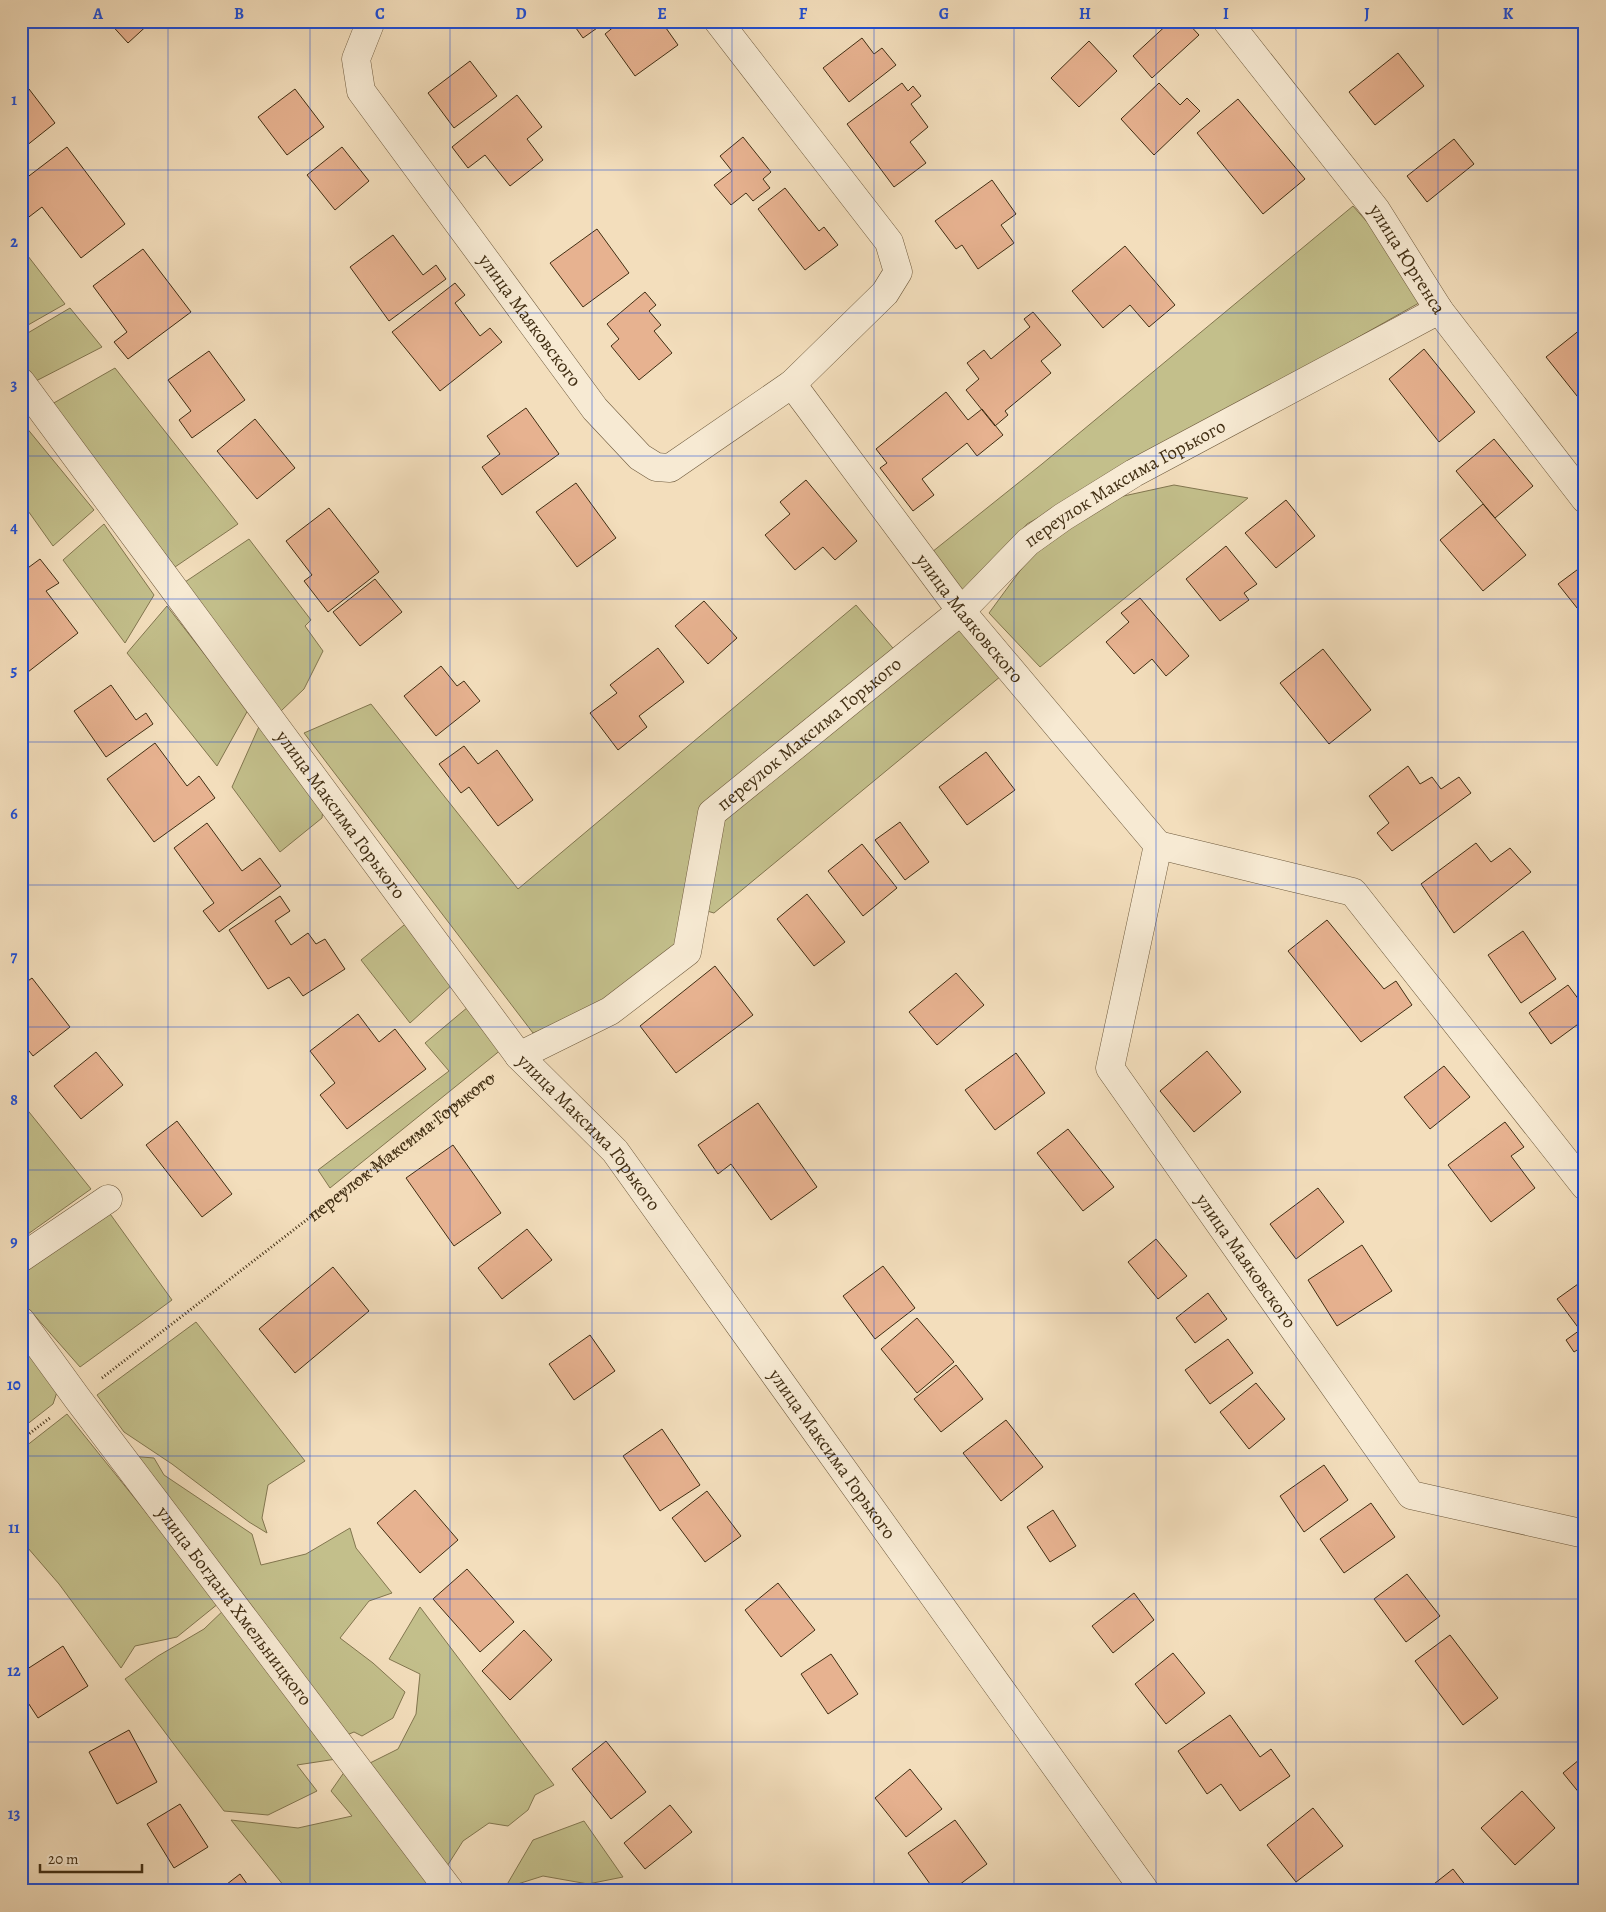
<svg xmlns="http://www.w3.org/2000/svg" width="1606" height="1912" viewBox="0 0 1606 1912" font-family="Alegreya,serif">
	<style>
		.green { fill: #c3bf8b; stroke: #82764f }
		.building { fill: #e7b290; stroke: #412e13 }
		.lines { fill: none; stroke-linecap: round; stroke-linejoin: round }
		.minor-casing { stroke: #6e5a3d; stroke-width: 29 }
		.path { stroke: #412e13; stroke-width: 3; stroke-dasharray: 1 2.5; stroke-linecap: butt }
		.minor { stroke: #f7ead3; stroke-width: 28 }
		.grid { fill: none; stroke: #1d4ed8; stroke-width: 1; stroke-opacity: 0.55 }
		.labels { text-anchor: middle; dominant-baseline: central; stroke-width: 4; stroke-linejoin: round; paint-order: stroke }
		.street-label { font-size: 19px; fill: #412e13; stroke: #f7ead3 }
		.neatline { fill: none; stroke: #1d4ed8; stroke-width: 2 }
		.grid-label { font-size: 16px; text-anchor: middle; font-weight: bold; fill: #1d4ed8 }
	</style>
	<rect width="100%" height="100%" fill="#f3debc"/>
	<filter id="stains"><feTurbulence type="fractalNoise" baseFrequency=".004" numOctaves="4"/><feColorMatrix values="0 0 0 0 .2 0 0 0 0 .09 0 0 0 0 .02 0 0 0 .5 -.17"/></filter>
	<radialGradient id="worn" r=".72"><stop offset=".6" stop-color="#630" stop-opacity="0"/><stop offset="1" stop-color="#630" stop-opacity=".3"/></radialGradient>
	<path class="green" d="M1353 206 1396 255 1426 299 1027 524 963 597 932 552 1042 464Z
		M21 247 65 304 21 329Z
		M70 308 102 347 34 382 21 366V337Z
		M115 368 238 524 175 567 52 404Z
		M21 421 94 510 53 546 21 501Z
		M1174 485 1248 498 1040 667 989 613 1033 553 1068 524 1119 497Z
		M104 524 154 595 125 643 63 560Z
		M249 539 311 620 305 626 323 651 304 689 281 711 185 582Z
		M856 605 898 654 705 805 681 944 615 996 577 1017 533 1033 304 733 371 704 518 889Z
		M167 606 248 710 217 766 127 653Z
		M952 621 1001 676 714 913 707 911 727 806Z
		M261 722 324 799 322 818 280 852 232 787Z
		M409 921 454 983 410 1023 361 960Z
		M468 1007 502 1049 330 1188 318 1170 449 1071 425 1043Z
		M21 1102 91 1189 21 1239Z
		M108 1211 172 1300 80 1367 21 1300V1274Z
		M196 1322 305 1461 268 1485 262 1518 267 1533 249 1522 172 1464 124 1432 97 1395Z
		M21 1333 58 1389 53 1404 21 1429Z
		M67 1414 219 1603 177 1637 135 1646 121 1668 59 1584 21 1540V1450Z
		M130 1456 154 1458 164 1475 252 1534 261 1565 306 1554 350 1528 356 1548 392 1593 369 1601 340 1638 373 1663 405 1692 393 1718 362 1736 354 1732 342 1737Z
		M228 1606 343 1758 297 1765 317 1791 268 1815 224 1811 125 1679 158 1656 204 1629Z
		M420 1607 554 1785 535 1795 528 1810 508 1826 489 1823 463 1841 444 1871 364 1766 398 1749 416 1714 420 1674 389 1659Z
		M345 1771 442 1891H288L231 1820 298 1828 352 1816 331 1791Z
		M584 1821 623 1877 588 1884 543 1876 505 1888 533 1840Z"/>
	<path class="building" d="M108 21H152L128 43Z
		M571 21H607L583 38Z
		M621 21H661L678 45 635 76 605 34Z
		M1171 21H1186L1199 35 1152 78 1133 56Z
		M862 38 874 54 882 48 896 65 849 102 823 68Z
		M1089 41 1117 71 1079 107 1051 78Z
		M1398 53 1424 86 1375 125 1349 92Z
		M470 61 497 96 454 128 428 93Z
		M902 83 908 91 913 86 921 96 911 104 928 127 910 142 926 163 894 187 847 124Z
		M1159 83 1180 105 1187 98 1200 111 1154 155 1121 119Z
		M29 89 55 123 21 150V95Z
		M295 89 324 127 287 155 258 117Z
		M517 95 542 127 527 139 543 160 510 186 485 155 468 168 452 147Z
		M1238 99 1305 179 1263 214 1197 133Z
		M743 137 771 172 763 179 770 188 753 201 746 193 731 205 714 185 732 171 720 156Z
		M1454 139 1474 164 1427 202 1407 176Z
		M67 147 125 224 81 258 42 207 21 223V182Z
		M342 147 369 181 335 210 307 175Z
		M992 180 1016 214 1001 225 1014 243 978 269 962 245 956 249 935 221Z
		M785 188 819 231 824 227 838 245 805 270 758 209Z
		M597 229 629 273 583 307 550 263Z
		M393 235 423 275 436 265 446 279 389 321 350 267Z
		M1125 246 1175 305 1149 327 1130 305 1103 328 1072 291Z
		M143 249 191 312 128 359 114 342 127 332 93 286Z
		M455 283 465 295 455 303 480 336 490 328 502 342 440 391 392 332Z
		M645 292 656 305 649 311 661 325 654 331 672 353 639 380 611 346 619 339 607 324Z
		M1033 312 1061 345 1041 361 1051 373 1005 411 1008 415 995 426 966 390 979 379 967 363 984 350 991 359 1030 327 1024 319Z
		M1581 329 1585 334V406L1546 357Z
		M1424 349 1475 412 1439 442 1389 379Z
		M209 351 245 400 192 438 179 420 191 411 168 380Z
		M946 392 968 420 982 409 1003 435 977 456 967 443 922 479 934 495 913 511 880 468 887 463 876 449Z
		M526 408 559 454 502 495 482 467 500 454 487 436Z
		M255 419 295 468 257 499 217 451Z
		M1494 439 1533 486 1495 518 1456 471Z
		M806 480 857 541 835 560 823 547 795 570 765 535 790 514 780 502Z
		M576 483 616 538 577 567 536 512Z
		M1286 500 1315 536 1276 568 1245 533Z
		M1483 504 1526 555 1483 591 1440 540Z
		M329 508 379 572 328 612 304 581 312 575 286 541Z
		M1226 546 1257 584 1244 593 1249 600 1220 621 1186 579Z
		M40 559 59 583 46 591 78 633 28 672 21 663V573Z
		M1585 564V618L1558 584Z
		M375 579 402 612 360 646 333 612Z
		M1140 598 1189 656 1166 676 1152 659 1134 674 1106 642 1129 622 1121 613Z
		M704 601 737 638 708 664 675 626Z
		M658 648 684 682 639 716 647 727 618 750 590 713 617 693 610 685Z
		M1323 649 1371 710 1329 744 1280 683Z
		M441 666 457 686 464 681 480 701 436 736 404 696Z
		M111 685 136 720 146 713 153 724 106 757 74 711Z
		M155 743 187 786 199 776 215 798 154 842 107 779Z
		M464 746 478 764 497 750 533 800 498 826 469 787 461 793 439 764Z
		M986 752 1015 790 967 825 939 787Z
		M1408 766 1420 784 1432 777 1441 789 1459 777 1471 793 1392 851 1377 833 1389 823 1369 796Z
		M900 822 929 862 905 880 875 840Z
		M207 823 242 871 260 858 281 886 219 932 203 911 214 903 174 848Z
		M1476 843 1491 862 1510 848 1531 872 1454 933 1421 884Z
		M862 844 897 888 863 916 828 871Z
		M807 894 845 942 814 966 777 919Z
		M280 896 290 911 275 921 291 945 308 933 316 944 325 939 345 969 303 996 289 977 268 989 229 930Z
		M1327 920 1384 989 1396 981 1412 1005 1361 1042 1288 951Z
		M1523 931 1556 979 1521 1003 1488 955Z
		M715 966 753 1015 676 1073 640 1026Z
		M956 973 984 1005 937 1045 909 1012Z
		M32 978 70 1027 33 1056 21 1041V986Z
		M1568 985 1585 1008V1019L1551 1044 1529 1013Z
		M358 1014 379 1042 395 1029 426 1069 347 1129 320 1095 335 1083 310 1051Z
		M1207 1051 1241 1092 1194 1132 1160 1091Z
		M96 1052 123 1085 81 1119 54 1086Z
		M1016 1053 1045 1093 995 1130 965 1090Z
		M1444 1066 1470 1097 1430 1129 1404 1097Z
		M758 1103 817 1187 771 1220 731 1164 718 1174 698 1145Z
		M177 1121 232 1194 202 1217 146 1145Z
		M1505 1122 1524 1147 1511 1156 1535 1188 1491 1222 1448 1165Z
		M1068 1129 1114 1187 1083 1211 1037 1153Z
		M453 1145 501 1213 454 1246 406 1178Z
		M1318 1188 1344 1222 1296 1259 1270 1224Z
		M527 1229 552 1260 502 1299 478 1268Z
		M1156 1239 1187 1276 1158 1299 1128 1262Z
		M1362 1245 1392 1291 1337 1326 1308 1280Z
		M883 1266 915 1308 875 1339 843 1296Z
		M333 1267 369 1311 295 1373 259 1329Z
		M1585 1279V1345L1574 1352 1566 1340 1580 1330 1557 1299Z
		M1208 1293 1227 1319 1195 1343 1176 1318Z
		M917 1318 954 1362 917 1393 881 1349Z
		M590 1335 615 1371 574 1400 549 1364Z
		M1228 1339 1253 1373 1210 1404 1185 1370Z
		M956 1365 983 1399 941 1432 914 1399Z
		M1256 1383 1285 1419 1249 1449 1220 1412Z
		M1006 1420 1043 1467 1001 1501 963 1453Z
		M662 1429 700 1485 660 1511 623 1456Z
		M1324 1465 1348 1500 1304 1532 1280 1496Z
		M415 1490 458 1540 420 1573 377 1523Z
		M707 1491 741 1536 705 1562 672 1518Z
		M1371 1503 1395 1537 1344 1573 1320 1539Z
		M1053 1510 1076 1546 1050 1562 1027 1527Z
		M467 1569 514 1622 480 1652 433 1599Z
		M1407 1574 1440 1616 1406 1642 1374 1599Z
		M778 1583 815 1630 781 1657 745 1610Z
		M1134 1593 1154 1620 1113 1653 1092 1626Z
		M524 1630 552 1660 510 1700 482 1671Z
		M1450 1635 1498 1698 1463 1725 1415 1661Z
		M63 1646 88 1686 38 1718 21 1692V1673Z
		M1173 1653 1205 1693 1166 1724 1135 1684Z
		M831 1654 858 1694 828 1714 801 1674Z
		M1230 1715 1260 1757 1271 1749 1290 1776 1240 1811 1221 1784 1207 1794 1178 1751Z
		M129 1730 157 1782 117 1804 89 1752Z
		M606 1741 646 1792 611 1819 572 1769Z
		M1585 1755V1800L1563 1773Z
		M910 1769 942 1809 906 1837 875 1798Z
		M1522 1791 1555 1828 1515 1865 1481 1828Z
		M180 1804 208 1847 174 1868 147 1824Z
		M670 1805 692 1832 645 1869 624 1843Z
		M1313 1808 1343 1846 1296 1882 1267 1845Z
		M955 1820 987 1864 951 1891H935L908 1853Z
		M1453 1869 1470 1891H1425Z
		M240 1874 252 1891H218Z"/>
	<g class="lines">
		<defs>
			<g id="minor">
				<path id="s2" d="M371 21 356 59 361 91 595 409 640 457 656 467 670 468 792 384 961 611 1158 845 1110 1068 1411 1495 1585 1534"/>
				<path d="M718 21 889 242 898 272 885 293 792 384"/>
				<path id="s3" d="M1227 21 1376 210 1439 310 1585 499"/>
				<path id="s4" d="M21 382 519 1056 615 1151 1145 1891"/>
				<path d="M1158 845 1353 892 1585 1186"/>
				<path id="s5" d="M519 1056 610 1011 687 952 712 813 961 611 1028 542 1063 517 1134 473 1439 310"/>
				<path d="M21 1258 108 1199"/>
				<path id="s6" d="M21 1321 77 1398 450 1891"/>
			</g>
		</defs>
		<use href="#minor" class="minor-casing"/>
		<g class="path">
			<path id="s1" d="M102 1378 494 1075"/>
			<path d="M21 1440 51 1417"/>
		</g>
		<use href="#minor" class="minor"/>
	</g>
	<path class="grid" d="M168 21V1891M310 21V1891M450 21V1891M592 21V1891M732 21V1891M874 21V1891M1014 21V1891M1156 21V1891M1296 21V1891M1438 21V1891M21 170H1585M21 313H1585M21 456H1585M21 599H1585M21 742H1585M21 885H1585M21 1027H1585M21 1170H1585M21 1313H1585M21 1456H1585M21 1599H1585M21 1742H1585"/>
	<g class="labels">
		<g class="street-label">
			<text stroke="none"><textPath href="#s3" startOffset="299">улица Юргенса</textPath></text>
			<text stroke="none"><textPath href="#s2" startOffset="358">улица Маяковского</textPath></text>
			<text stroke="none"><textPath href="#s5" startOffset="870">переулок Максима Горького</textPath></text>
			<text stroke="none"><textPath href="#s2" startOffset="1009">улица Маяковского</textPath></text>
			<text stroke="none"><textPath href="#s5" startOffset="465">переулок Максима Горького</textPath></text>
			<text stroke="none"><textPath href="#s4" startOffset="538">улица Максима Горького</textPath></text>
			<text stroke="none"><textPath href="#s4" startOffset="942">улица Максима Горького</textPath></text>
			<text stroke="none"><textPath href="#s1" startOffset="378">переулок Максима Горького</textPath></text>
			<text stroke="none"><textPath href="#s2" startOffset="1768">улица Маяковского</textPath></text>
			<text stroke="none"><textPath href="#s4" startOffset="1346">улица Максима Горького</textPath></text>
			<text stroke="none"><textPath href="#s6" startOffset="356">улица Богдана Хмельницкого</textPath></text>
		</g>
	</g>
	<rect width="1606" height="1912" fill="none" stroke="#f3debc" stroke-width="55"/>
	<path d="M40 1864v8h102v-8" fill="none" stroke="#412e13" stroke-width="2.5"/>
	<text x="48" y="1864" font-size="15" fill="#412e13" stroke="#f7ead3" stroke-width="4" paint-order="stroke">20 m</text>
	<rect x="28" y="28" width="1550" height="1856" class="neatline"/>
	<g class="grid-label">
		<text x="98" y="19">A</text>
		<text x="239" y="19">B</text>
		<text x="380" y="19">C</text>
		<text x="521" y="19">D</text>
		<text x="662" y="19">E</text>
		<text x="803" y="19">F</text>
		<text x="944" y="19">G</text>
		<text x="1085" y="19">H</text>
		<text x="1226" y="19">I</text>
		<text x="1367" y="19">J</text>
		<text x="1508" y="19">K</text>
		<text x="14" y="105">1</text>
		<text x="14" y="247">2</text>
		<text x="14" y="390">3</text>
		<text x="14" y="533">4</text>
		<text x="14" y="676">5</text>
		<text x="14" y="819">6</text>
		<text x="14" y="962">7</text>
		<text x="14" y="1105">8</text>
		<text x="14" y="1247">9</text>
		<text x="14" y="1390">10</text>
		<text x="14" y="1533">11</text>
		<text x="14" y="1676">12</text>
		<text x="14" y="1819">13</text>
	</g>
	<rect width="100%" height="100%" filter="url(#stains)"/>
	<rect width="100%" height="100%" fill="url(#worn)"/>
</svg>
